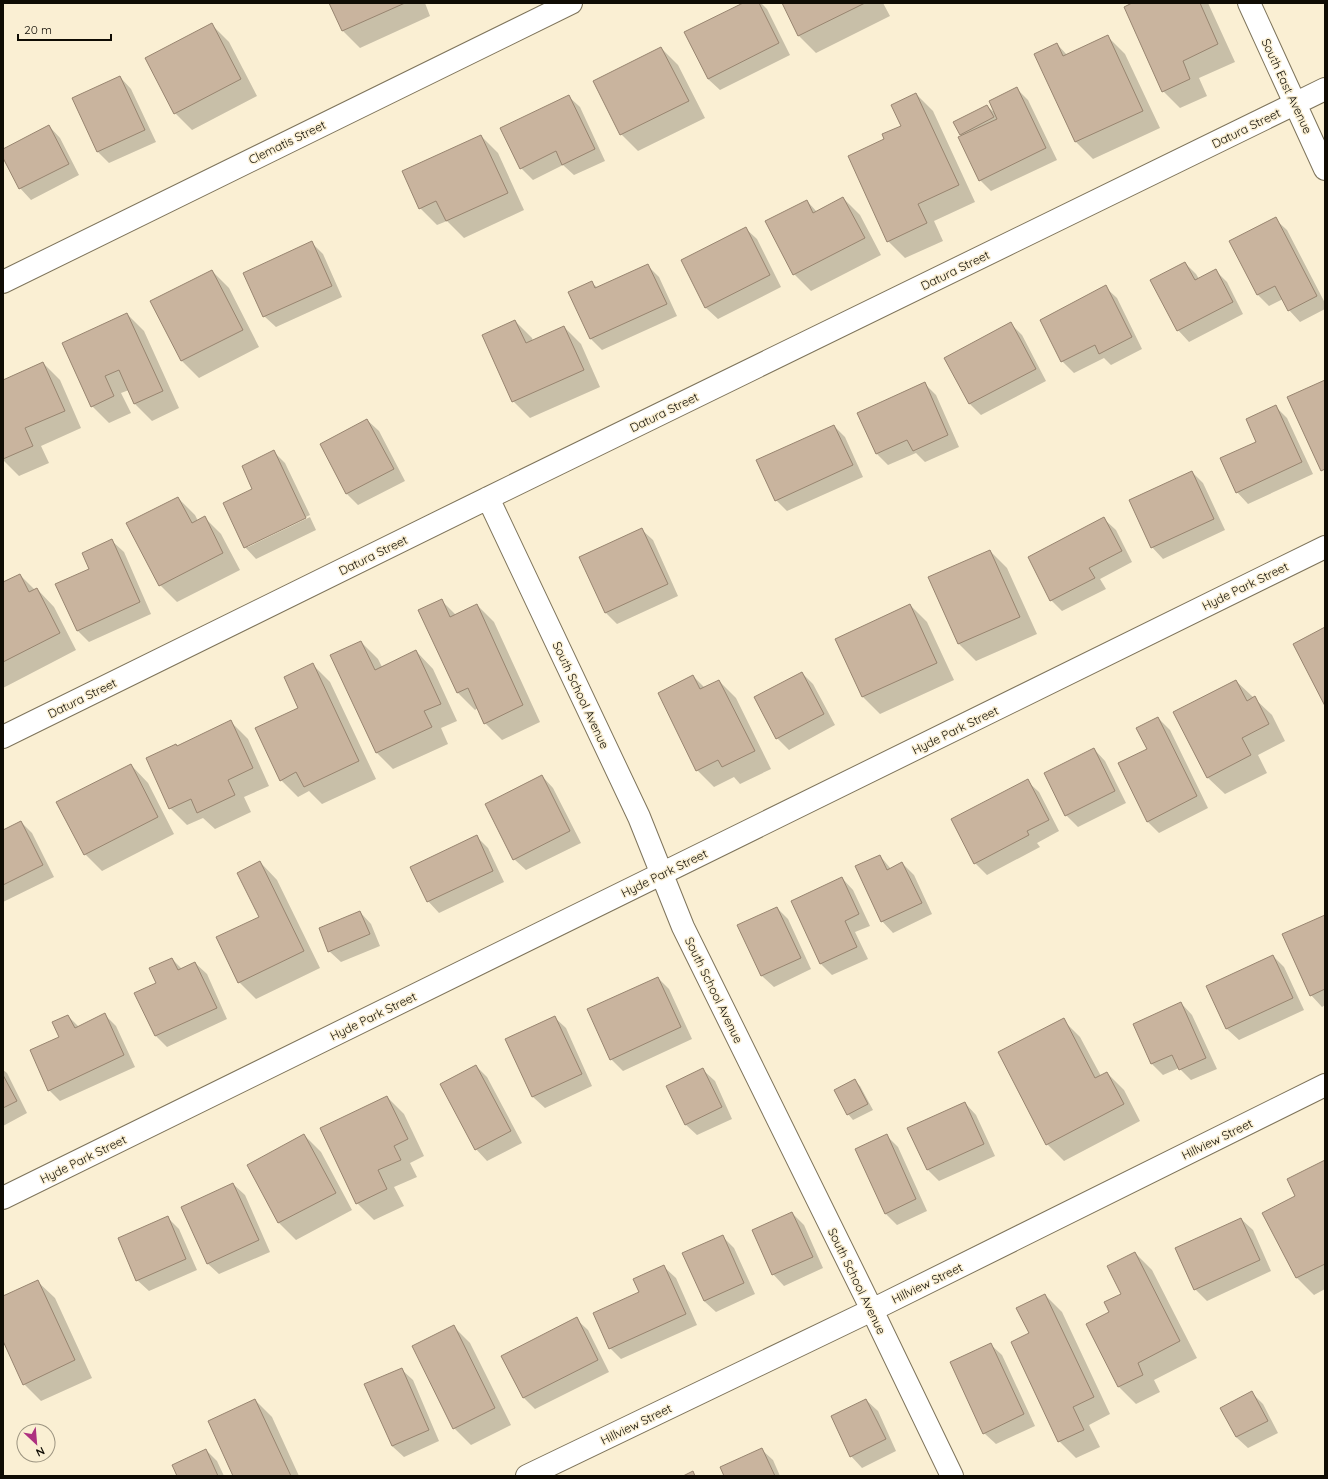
<svg xmlns="http://www.w3.org/2000/svg" width="1328" height="1479" viewBox="0 0 1328 1479" font-family="Quicksand,sans-serif">
	<style>
		.shadow { fill: #0003 }
		.building { fill: #c9b49e; stroke: #988570 }
		.lines { fill: none; stroke-linecap: round; stroke-linejoin: round }
		.minor-casing { stroke: #7e745b; stroke-width: 24 }
		.minor { stroke: #fff; stroke-width: 22 }
		.labels { text-anchor: middle; dominant-baseline: central; stroke-width: 3; stroke-linejoin: round; paint-order: stroke }
		.street-label { font-size: 12px; fill: #0f0c04; stroke: #faefd3 }
	</style>
	<rect width="100%" height="100%" fill="#faefd3"/>
	<path class="shadow" d="M330 3H425L430 16 360 48 343 31Z
		M745 3H761L767 9 790 55 720 90 708 79Z
		M783 3H883L890 16 816 53 799 36Z
		M1134 3H1208L1235 62 1199 78 1207 96 1180 108 1163 91Z
		M212 25 229 42 257 96 192 130 175 113Z
		M1108 37 1125 54 1160 128 1093 159 1076 142 1035 54 1057 44 1067 55Z
		M661 48 678 65 705 118 638 151 621 134Z
		M120 77 131 89 156 142 109 163 98 152 73 99Z
		M1017 89 1028 100 1057 160 991 191 980 180 962 137 955 123 987 106 996 114Z
		M916 94 933 111 975 202 934 221 943 241 905 258 888 241 902 126Z
		M568 96 580 107 605 161 574 175 563 165 533 180 521 168Z
		M49 126 60 138 79 175 31 200 20 188 3 156V150Z
		M481 136 498 153 524 210 464 238 447 221 437 225 420 208Z
		M843 198 860 215 881 255 811 291 794 274 807 201 817 212Z
		M1275 219 1287 230 1325 303V309L1300 322 1289 310 1283 299 1269 306 1258 295 1230 242Z
		M745 228 757 239 781 287 718 319 706 308 682 260Z
		M312 243 323 254 342 297 276 327 264 316Z
		M1185 263 1196 274 1199 279 1215 270 1227 282 1243 314 1189 342 1178 330Z
		M648 266 659 277 677 316 602 350 591 339 570 293 592 283 598 288Z
		M212 271 229 288 259 347 199 378 182 361 151 302Z
		M1105 287 1117 298 1142 349 1111 365 1104 358 1074 373 1062 361 1041 320Z
		M127 314 144 331 179 408 152 421 135 404 129 390 121 393 131 413 109 423 92 406Z
		M515 321 532 338 533 341 564 327 581 344 600 387 530 418 513 401Z
		M1011 324 1022 335 1046 381 981 415 970 404 946 358Z
		M43 363 60 380 81 428 41 446 49 463 19 476 3 460V381Z
		M924 383 936 395 959 447 925 462 916 453 888 465 877 454Z
		M1276 407 1287 418 1313 474 1248 504 1237 492 1257 442Z
		M367 420 379 431 405 481 358 505 347 494 321 444Z
		M834 426 845 437 863 477 787 511 776 500Z
		M274 452 285 463 310 515 248 545V547L310 517 316 530 256 559 245 547 254 489Z
		M1192 472 1203 483 1225 530 1163 559 1152 547Z
		M178 498 195 515 198 521 204 517 221 534 240 570 177 602 160 585Z
		M1104 519 1116 530 1132 562 1100 579 1106 589 1062 611 1051 600Z
		M641 529 653 540 678 596 617 624 606 613 580 557Z
		M112 541 124 552 151 614 89 642 77 630 90 570Z
		M990 551 1007 568 1037 634 976 661 959 644 930 577Z
		M20 575 35 590 37 589 54 607 76 650 3 688V584Z
		M442 601 456 615 477 605 494 622 540 722 502 740 485 723 478 708 475 710 458 693Z
		M910 605 927 622 954 680 880 714 863 697 836 639Z
		M361 642 378 659 382 667 416 651 433 669 457 721 441 728 448 744 393 769 376 752Z
		M313 665 330 682 376 779 322 804 309 791 298 797 281 780Z
		M802 673 813 684 835 725 789 750 777 738Z
		M693 676 705 688 719 681 736 698 771 769 740 784 734 777 714 787 697 770Z
		M1236 681 1272 715 1285 741 1258 755 1267 773 1225 794 1207 777Z
		M1158 718 1170 730 1208 808 1159 833 1147 821 1148 749Z
		M231 722 248 739 269 786 244 797 251 812 215 829 203 818 187 825 170 808 176 745 178 747Z
		M1094 749 1105 761 1126 803 1078 827 1066 815Z
		M131 765 148 783 174 834 102 871 85 854Z
		M542 776 553 788 581 843 526 870 514 859Z
		M1027 781 1039 792 1059 831 1037 843 1040 847 987 875 975 863Z
		M21 822 32 833 54 877 3 902V831Z
		M477 837 488 848 504 882 439 913 428 901Z
		M880 856 891 869 902 863 914 875 932 914 893 933 882 921Z
		M260 862 277 880 320 968 256 999 239 982 260 917Z
		M842 878 853 890 870 926 855 932 868 959 832 975 821 964 792 901Z
		M777 908 788 919 811 969 774 987 762 976 739 925Z
		M360 912 371 924 380 946 341 962 329 951Z
		M1325 916V1005L1322 1007 1311 995Z
		M1273 956 1284 967 1304 1010 1239 1040 1227 1029 1208 987Z
		M172 959 182 969 195 963 207 974 227 1019 167 1047 156 1036 157 983Z
		M658 978 669 989 692 1039 623 1071 611 1059Z
		M1181 1003 1192 1015 1217 1069 1191 1080 1179 1068 1163 1075 1152 1064Z
		M105 1015 116 1026 135 1067 60 1101 49 1090 60 1037 68 1016 79 1027Z
		M554 1017 566 1028 592 1086 545 1108 533 1097 507 1039Z
		M1063 1020 1080 1037 1101 1076 1107 1073 1124 1090 1140 1121 1064 1161 1047 1144Z
		M476 1066 487 1077 522 1143 487 1161 476 1149Z
		M3 1070 7 1073 27 1113 3 1126Z
		M703 1070 715 1081 732 1119 697 1135 685 1124Z
		M854 1080 860 1086 873 1110 853 1120 848 1114Z
		M387 1097 404 1114 424 1156 410 1163 417 1177 394 1187 404 1206 374 1220 357 1203Z
		M965 1103 976 1115 995 1156 939 1181 928 1170Z
		M304 1135 321 1152 352 1210 296 1240 279 1223Z
		M887 1136 898 1147 927 1211 897 1225 886 1214Z
		M1325 1161V1289L1314 1295 1297 1278 1264 1213 1297 1196Z
		M233 1184 245 1195 270 1252 219 1274 207 1263Z
		M792 1213 804 1225 823 1268 784 1286 773 1274Z
		M168 1218 179 1229 197 1270 149 1291 137 1280Z
		M1241 1219 1253 1230 1271 1271 1207 1301 1195 1289Z
		M722 1236 734 1248 755 1294 716 1312 704 1301Z
		M1135 1253 1152 1270 1197 1358 1154 1380 1160 1392 1136 1404 1119 1387 1087 1324 1110 1313 1122 1295Z
		M664 1267 676 1278 697 1325 621 1359 610 1348 640 1293Z
		M37 1281 55 1298 92 1378 41 1401 24 1384 3 1339V1297Z
		M1045 1295 1062 1312 1110 1414 1089 1425 1100 1447 1076 1458 1059 1441 1030 1334Z
		M576 1319 588 1330 609 1372 535 1409 524 1398 503 1356Z
		M453 1326 470 1343 511 1425 471 1445 454 1428Z
		M990 1344 1002 1355 1035 1426 996 1444 984 1433Z
		M401 1369 413 1380 439 1441 404 1457 392 1446Z
		M1252 1393 1263 1404 1278 1433 1248 1448 1236 1437 1222 1409Z
		M255 1400 272 1417 299 1476H235Z
		M866 1400 878 1411 896 1451 862 1468 851 1456Z
		M761 1449 773 1460 780 1476H725Z
		M206 1450 217 1461 224 1476H178Z"/>
	<path class="building" d="M329 3H405L342 31Z
		M743 3H759L779 43 708 79 684 32Z
		M782 3H865L798 36Z
		M1132 3H1200L1218 44 1183 61 1190 79 1162 92 1124 7Z
		M212 23 241 79 174 114 145 58Z
		M1108 35 1143 111 1075 142 1034 54 1057 43 1063 56Z
		M661 47 689 101 620 135 593 81Z
		M120 76 145 130 97 152 72 98Z
		M1017 87 1046 148 979 181 958 137 997 119 989 101Z
		M916 93 959 185 918 204 927 223 887 242 848 156 884 139 882 134 901 126 891 105Z
		M569 95 595 149 562 165 556 151 520 169 500 128Z
		M987 105 994 117 960 135 953 122Z
		M49 125 69 164 19 189 3 158V149Z
		M481 135 508 193 446 221 436 201 419 209 402 171Z
		M843 197 865 238 793 275 765 221 807 200 813 213Z
		M1276 217 1317 296 1288 311 1275 286 1257 295 1229 241Z
		M746 227 770 275 705 308 681 260Z
		M312 241 332 286 263 317 243 273Z
		M1185 262 1195 280 1216 269 1233 302 1177 331 1150 280Z
		M648 264 667 304 590 339 568 292 592 281 595 288Z
		M212 270 243 330 181 361 150 301Z
		M1106 285 1132 337 1099 354 1095 345 1061 362 1040 320Z
		M127 313 163 391 134 404 119 370 105 376 114 396 91 407 62 343Z
		M515 320 526 343 564 326 584 370 512 402 482 335Z
		M1011 322 1036 369 969 404 944 358Z
		M43 362 65 411 25 428 33 446 3 459V380Z
		M1325 380V469L1321 471 1287 397Z
		M925 382 948 435 913 451 907 440 876 454 857 413Z
		M1276 405 1302 462 1236 493 1220 458 1256 442 1246 419Z
		M367 419 394 469 346 494 320 444Z
		M834 425 853 465 775 501 756 460Z
		M274 450 306 518 244 548 223 503 252 489 242 466Z
		M1192 471 1214 519 1151 548 1129 500Z
		M178 497 192 523 205 516 223 553 159 586 126 523Z
		M1104 517 1122 551 1089 568 1095 578 1050 601 1028 557Z
		M642 528 668 584 605 613 579 557Z
		M112 539 140 602 77 631 55 584 89 569 82 553Z
		M990 550 1020 617 958 644 928 577Z
		M20 574 29 592 37 588 60 633 3 662V582Z
		M442 599 450 617 477 604 523 705 484 724 468 688 457 693 418 610Z
		M910 604 937 663 862 697 835 639Z
		M1325 627V706L1293 644Z
		M361 641 375 670 416 650 441 704 424 711 432 727 376 753 330 655Z
		M313 663 359 761 304 787 296 772 280 781 255 728 298 708 284 677Z
		M802 672 824 714 776 739 754 697Z
		M693 675 700 689 719 680 755 751 722 767 718 760 696 771 658 693Z
		M1236 680 1247 701 1255 696 1269 724 1242 738 1251 755 1207 778 1173 712Z
		M1158 717 1197 796 1147 822 1118 763 1147 749 1136 728Z
		M231 720 253 768 228 780 235 795 197 813 191 799 169 809 146 758 176 744 177 746Z
		M1094 748 1115 791 1065 816 1044 773Z
		M131 764 158 817 84 855 56 802Z
		M542 775 570 831 513 860 485 804Z
		M1028 779 1049 820 1027 831 1029 835 974 864 951 819Z
		M21 821 43 865 3 885V830Z
		M477 835 493 871 427 902 410 867Z
		M880 855 887 870 902 862 922 903 881 922 855 866Z
		M260 861 304 951 238 983 216 937 259 917 237 873Z
		M842 877 859 914 845 921 857 947 820 964 791 901Z
		M777 907 801 958 761 976 737 925Z
		M360 911 370 934 328 952 319 928Z
		M1325 915V989L1310 996 1282 934Z
		M1273 955 1293 998 1226 1029 1206 986Z
		M172 958 178 970 195 962 217 1008 155 1036 134 993 156 983 149 968Z
		M658 977 681 1027 610 1060 587 1009Z
		M1181 1002 1206 1058 1179 1070 1172 1055 1151 1064 1133 1024Z
		M105 1013 124 1055 48 1091 30 1050 59 1037 52 1022 68 1015 75 1028Z
		M555 1016 582 1074 532 1097 505 1039Z
		M1064 1018 1095 1078 1107 1072 1124 1104 1046 1145 998 1052Z
		M476 1065 511 1131 475 1150 440 1084Z
		M703 1068 722 1107 685 1125 666 1086Z
		M3 1075 17 1101 3 1108Z
		M855 1079 868 1104 847 1115 834 1090Z
		M387 1096 408 1139 394 1146 401 1160 378 1170 387 1189 356 1204 320 1128Z
		M965 1102 984 1144 927 1170 907 1128Z
		M304 1134 336 1193 278 1223 247 1165Z
		M887 1134 916 1199 885 1214 855 1149Z
		M1325 1160V1264L1296 1278 1262 1213 1295 1196 1287 1179Z
		M233 1183 259 1240 207 1264 181 1207Z
		M792 1212 813 1257 772 1275 752 1230Z
		M168 1216 186 1259 136 1281 118 1238Z
		M1241 1218 1260 1260 1194 1290 1175 1248Z
		M723 1235 744 1283 704 1301 682 1253Z
		M1135 1252 1180 1341 1138 1363 1143 1375 1118 1387 1086 1324 1109 1312 1104 1302 1121 1294 1107 1266Z
		M664 1265 686 1314 609 1349 593 1313 639 1292 633 1279Z
		M38 1280 75 1360 23 1385 3 1341V1296Z
		M1045 1294 1094 1397 1073 1407 1084 1430 1058 1442 1011 1342 1029 1333 1016 1308Z
		M577 1317 598 1360 523 1398 501 1356Z
		M454 1325 495 1408 453 1429 412 1346Z
		M991 1343 1024 1414 983 1434 950 1362Z
		M402 1368 429 1430 392 1446 364 1384Z
		M1252 1391 1268 1421 1236 1437 1220 1408Z
		M255 1399 291 1476H233L208 1421Z
		M866 1399 886 1439 850 1457 831 1416Z
		M762 1448 775 1476H724L720 1467Z
		M206 1449 218 1476H177L172 1465Z
		M693 1471 695 1476H683Z"/>
	<g class="lines">
		<defs>
			<path id="minor" d="M1249 3 1325 169
				M3 282 571 3
				M488 498 639 817 683 927 872 1310 952 1476
				M3 737 488 498 1325 89
				M3 1198 1325 547
				M527 1476 872 1310 1325 1085"/>
		</defs>
		<use href="#minor" class="minor-casing"/>
		<use href="#minor" class="minor"/>
	</g>
	<g class="labels">
		<g class="street-label">
			<text transform="translate(1287 86) rotate(65)">South East Avenue</text>
			<text transform="translate(1246 128) rotate(-26)">Datura Street</text>
			<text transform="translate(287 142) rotate(-26)">Clematis Street</text>
			<text transform="translate(955 270) rotate(-26)">Datura Street</text>
			<text transform="translate(664 412) rotate(-26)">Datura Street</text>
			<text transform="translate(373 555) rotate(-26)">Datura Street</text>
			<text transform="translate(1245 586) rotate(-26)">Hyde Park Street</text>
			<text transform="translate(581 695) rotate(65)">South School Avenue</text>
			<text transform="translate(82 698) rotate(-26)">Datura Street</text>
			<text transform="translate(955 730) rotate(-26)">Hyde Park Street</text>
			<text transform="translate(664 873) rotate(-26)">Hyde Park Street</text>
			<text transform="translate(714 990) rotate(64)">South School Avenue</text>
			<text transform="translate(373 1016) rotate(-26)">Hyde Park Street</text>
			<text transform="translate(1217 1139) rotate(-26)">Hillview Street</text>
			<text transform="translate(83 1159) rotate(-26)">Hyde Park Street</text>
			<text transform="translate(857 1281) rotate(64)">South School Avenue</text>
			<text transform="translate(927 1283) rotate(-26)">Hillview Street</text>
			<text transform="translate(636 1424) rotate(-26)">Hillview Street</text>
		</g>
	</g>
	<rect width="1328" height="1479" fill="none" stroke="#0f0c04" stroke-width="8"/>
	<g transform="translate(36 1443) rotate(154)"><circle r="19" fill="#faefd3" stroke="#9c9480"/>
	<path d="M0-3L7 15L0 10L-7 15Z" fill="#ae3180"/>
	<text y="-6" font-size="11" font-weight="bold" text-anchor="middle" fill="#0f0c04">N</text>
	</g>
	<path d="M18 34v6h93v-6" fill="none" stroke="#0f0c04" stroke-width="2"/>
	<text x="24" y="34" font-size="12" fill="#0f0c04" stroke="#faefd3" stroke-width="3" paint-order="stroke">20 m</text>
</svg>
